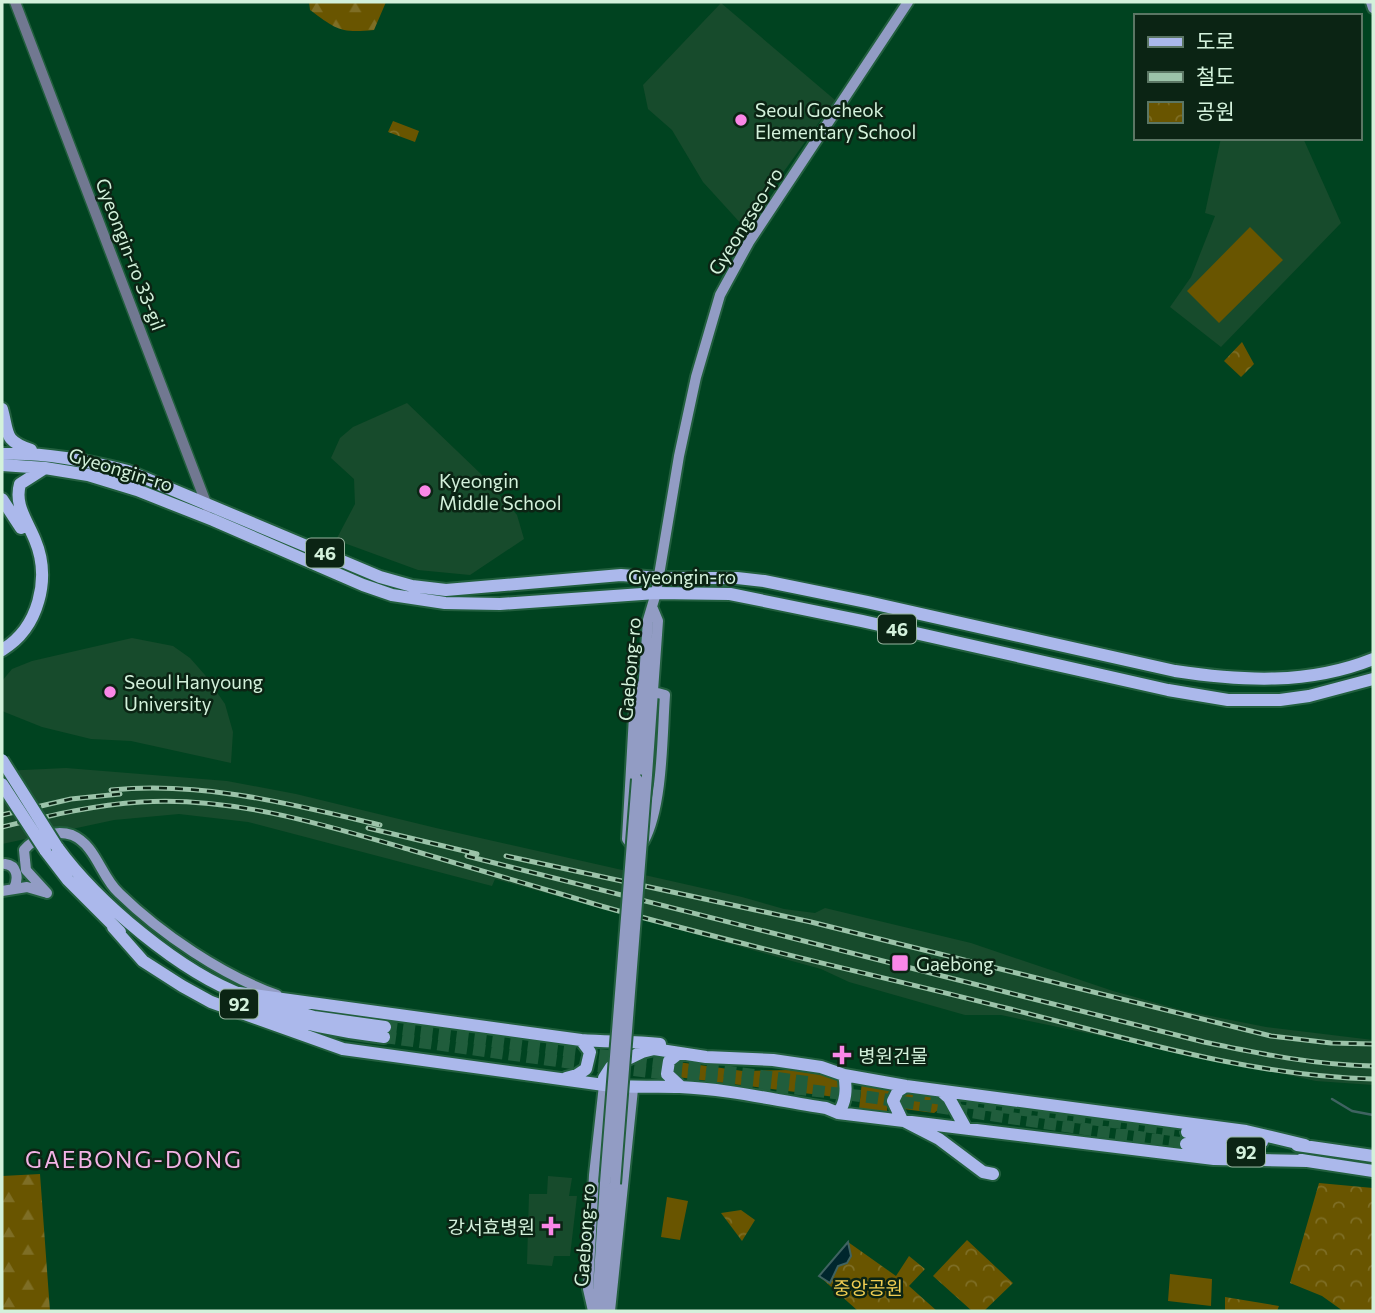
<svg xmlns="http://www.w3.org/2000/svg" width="1375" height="1313" viewBox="0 0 1375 1313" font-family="Commissioner,'Noto Sans KR',sans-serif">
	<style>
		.built { fill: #174b2c }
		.grass { fill: #695500 }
		.forest { fill: url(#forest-firs) }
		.park { fill: url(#park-crowns) }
		.water { fill: #00262d; stroke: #3f6361; stroke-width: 2 }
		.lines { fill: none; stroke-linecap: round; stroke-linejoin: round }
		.stream { stroke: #3f6361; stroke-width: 2.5 }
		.primary-tunnel { stroke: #205d3c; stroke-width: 12; stroke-dasharray: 12 6; stroke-linecap: butt }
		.tertiary-casing { stroke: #225f3e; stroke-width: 13 }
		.secondary-casing { stroke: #225f3e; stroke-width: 14 }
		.primary-casing { stroke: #225f3e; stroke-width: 16 }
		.tertiary { stroke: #717891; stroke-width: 10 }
		.secondary { stroke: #929cc4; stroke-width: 10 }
		.primary { stroke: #abb8eb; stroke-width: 12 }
		.rail-casing { stroke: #9bc3a9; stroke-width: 5 }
		.rail { stroke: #0b2414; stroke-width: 2.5; stroke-dasharray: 8; stroke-linecap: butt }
		.secondary-bridge-casing { stroke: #225f3e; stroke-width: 14; stroke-linecap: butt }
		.primary-bridge-casing { stroke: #225f3e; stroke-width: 16; stroke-linecap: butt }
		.secondary-bridge { stroke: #929cc4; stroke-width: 10 }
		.primary-bridge { stroke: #abb8eb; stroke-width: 12 }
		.poi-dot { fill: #fa87e7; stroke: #0b2414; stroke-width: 2.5 }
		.labels { text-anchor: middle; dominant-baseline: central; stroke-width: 5; stroke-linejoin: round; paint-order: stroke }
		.shield { fill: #0b2414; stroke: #97b49f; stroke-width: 2 }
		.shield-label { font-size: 18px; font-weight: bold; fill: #d3f1db }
		.poi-label { font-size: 19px; fill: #d3f1db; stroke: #0b2414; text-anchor: start }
		.street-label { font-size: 19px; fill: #d3f1db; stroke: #0b2414 }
		.park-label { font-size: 19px; fill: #efcd52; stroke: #0b2414 }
		.quarter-label { font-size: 23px; letter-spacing: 2px; fill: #f3b3e6; stroke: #0b2414 }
	</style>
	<defs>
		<pattern id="forest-firs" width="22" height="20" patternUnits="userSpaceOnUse" patternTransform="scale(1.75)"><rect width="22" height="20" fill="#695500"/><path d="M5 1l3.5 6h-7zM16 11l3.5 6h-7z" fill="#7e6e25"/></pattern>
		<pattern id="park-crowns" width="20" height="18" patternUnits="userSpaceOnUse" patternTransform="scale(1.75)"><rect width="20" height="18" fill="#695500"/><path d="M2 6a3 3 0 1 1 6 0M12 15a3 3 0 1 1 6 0" fill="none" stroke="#7e6e25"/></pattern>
	</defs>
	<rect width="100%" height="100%" fill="#004320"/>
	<path class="built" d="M721 3 835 100 744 227 703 182 672 130 648 109 643 85Z
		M1221 138H1303L1341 223 1221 347 1170 307 1191 277 1215 216 1205 213Z
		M407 403 482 475 517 515 524 539 470 575 418 570 336 540 355 504 354 479 331 458 340 438 353 427Z
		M132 638 173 646 190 658 205 675 225 704 233 732 231 763 131 741 91 739 42 727 2 711V681L12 669 32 661Z
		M66 768 227 781 296 794 436 828 742 897 784 909 815 913 825 908 971 943 1113 991 1185 1011 1266 1027 1373 1040V1085L1316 1081 1001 1015H965L849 982 821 969 495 879 492 886 248 822 179 814 114 820 2 844V771Z
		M548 1176 572 1178 569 1196H577L570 1256H554L552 1266 527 1264 529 1194H547Z"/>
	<path class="grass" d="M1250 227 1283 260 1219 323 1187 291Z
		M678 1062 743 1071 790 1070 836 1077 841 1085 840 1093 835 1097 677 1077 673 1074V1064Z
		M862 1081 895 1086 888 1097 887 1112 859 1109Z
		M904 1092 935 1096 941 1108 934 1113 904 1109 898 1103Z
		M667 1197 688 1201 680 1240 661 1237Z
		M1170 1274 1212 1279 1211 1306 1168 1301Z"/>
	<path class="forest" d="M309 2H386L374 30C340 33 337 30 310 10Z
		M40 1174 50 1311H2V1176Z"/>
	<path class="park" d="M393 121 419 131 415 142 388 132Z
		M1242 342 1254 364 1241 377 1224 361Z
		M1319 1183 1373 1188V1311H1343L1322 1296 1290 1283Z
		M741 1210 755 1220 742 1241 721 1213Z
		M967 1240 1013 1283 984 1311H972L933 1276Z
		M848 1242 896 1276 909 1256 925 1269 909 1286 937 1311H858L819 1276Z
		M1225 1297 1279 1306 1277 1311 1225 1310Z"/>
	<path class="water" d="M848 1242 851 1256 847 1263 838 1266 830 1283 819 1276Z"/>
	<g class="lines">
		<path class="stream" d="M1332 1099 1352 1111 1373 1115"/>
		<path class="primary-tunnel" d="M385 1027 808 1082
			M384 1037 572 1063 869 1097 1186 1144
			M913 1095 1187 1132"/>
		<defs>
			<path id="tertiary" d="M15 2 208 508"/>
			<path id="secondary" d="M1371 2 1373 8
				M647 775 658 621 653 609
				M637 779 648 620 656 593 679 456 696 377 720 295 749 242 908 2
				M644 841C663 805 662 737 665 695L654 692
				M630 843 627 839 634 716 640 686
				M5 864C17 865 19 878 14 888
				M2 891 27 887 44 892
				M47 893 26 870 24 850C35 837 55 829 72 835 96 845 101 877 119 893 161 934 222 975 277 995
				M597 1306 605 1183
				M602 1308 615 1184
				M593 1311 588 1289 594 1175 604 1085
				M610 1311 633 1089"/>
			<path id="primary" d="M2 409C9 434 3 440 31 450
				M2 454C44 452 87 461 128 471L380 577 412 586 446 590 621 575 659 578H737L764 581 867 602 1175 671C1242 681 1308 685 1373 659
				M2 465 45 468 88 475 137 490 213 520 363 585 392 595 445 603 500 604 656 593 730 594 862 621 1168 690 1228 700H1280L1309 696 1373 679
				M2 499 21 528
				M2 650C39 628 51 578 35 540 27 520 14 505 20 484L45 468
				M57 847C97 902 181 973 245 996
				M45 850 68 880 120 932
				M113 927 143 961 182 986 211 1002 343 1049 604 1085C629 1088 654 1086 680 1087 729 1089 778 1101 826 1108L838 1113 1214 1159 1307 1161
				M239 993 581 1040C608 1042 634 1041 660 1044
				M233 1001C283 1020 332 1031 384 1037
				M263 1002 314 1017 385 1027
				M679 1053 669 1061 667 1074 681 1087
				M566 1078 577 1075 586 1069 590 1052 581 1040
				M604 1085V1078L611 1067 642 1052 654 1049 706 1057 773 1060 821 1067 844 1075 906 1086 1246 1131 1305 1145
				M906 1086 898 1091 893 1101 902 1120 939 1139 983 1172 993 1174
				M941 1091 949 1098 965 1127
				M838 1113C846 1103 847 1088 844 1075
				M1187 1132 1262 1142
				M1186 1144 1252 1153
				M1297 1145 1373 1156
				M1301 1160 1373 1171"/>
		</defs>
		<use href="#tertiary" class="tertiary-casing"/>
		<use href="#secondary" class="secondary-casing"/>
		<use href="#primary" class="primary-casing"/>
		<use href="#tertiary" class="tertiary"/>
		<use href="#secondary" class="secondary"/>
		<use href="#primary" class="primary"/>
		<defs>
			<path id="rail" d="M111 790C203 781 291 804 380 825
				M2 815 71 799 120 794
				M2 827C48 816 93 805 141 802 232 796 325 825 411 850 475 869 538 887 601 906 735 944 871 974 1006 1008 1126 1038 1249 1076 1373 1079
				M368 828 477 854
				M467 856 1204 1042C1261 1054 1315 1065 1373 1066
				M506 856 811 922 1271 1036 1331 1043 1373 1044"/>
		</defs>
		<use href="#rail" class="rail-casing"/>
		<use href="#rail" class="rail"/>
		<defs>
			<path id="secondary-bridge" d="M605 1183 637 779
				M615 1184 647 775"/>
			<path id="primary-bridge" d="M2 760 57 847
				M2 784 45 850"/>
		</defs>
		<use href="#secondary-bridge" class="secondary-bridge-casing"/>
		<use href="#primary-bridge" class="primary-bridge-casing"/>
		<use href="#secondary-bridge" class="secondary-bridge"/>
		<use href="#primary-bridge" class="primary-bridge"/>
	</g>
	<g class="poi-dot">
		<circle cx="741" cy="120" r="7"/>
		<circle cx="425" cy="491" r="7"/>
		<circle cx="110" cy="692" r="7"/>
		<rect x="891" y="954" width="18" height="18" rx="3.5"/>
		<path d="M838.5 1044.5h7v7h7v7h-7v7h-7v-7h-7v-7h7z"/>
		<path d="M547.5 1215.5h7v7h7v7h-7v7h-7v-7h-7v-7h7z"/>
	</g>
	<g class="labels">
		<g class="shield">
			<rect x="306" y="538.5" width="38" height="29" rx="5"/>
			<rect x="878" y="614.5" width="38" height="29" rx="5"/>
			<rect x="220" y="989.5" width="38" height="29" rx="5"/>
			<rect x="1227" y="1137.5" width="38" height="29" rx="5"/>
		</g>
		<g class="shield-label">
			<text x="325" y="553">46</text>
			<text x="897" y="629">46</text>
			<text x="239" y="1004">92</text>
			<text x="1246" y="1152">92</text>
		</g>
		<g class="poi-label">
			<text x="755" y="109">Seoul Gocheok<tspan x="755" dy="22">Elementary School</tspan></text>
			<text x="439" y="480">Kyeongin<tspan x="439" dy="22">Middle School</tspan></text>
			<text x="124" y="681">Seoul Hanyoung<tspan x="124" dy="22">University</tspan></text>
			<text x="916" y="963">Gaebong</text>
			<text x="858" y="1055">병원건물</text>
			<text x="535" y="1226" text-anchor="end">강서효병원</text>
		</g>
		<g class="street-label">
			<text transform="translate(745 221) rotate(-58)">Gyeongseo-ro</text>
			<text transform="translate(131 254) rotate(69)">Gyeongin-ro 33-gil</text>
			<text transform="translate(121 469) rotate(17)">Gyeongin-ro</text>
			<text x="682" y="576">Gyeongin-ro</text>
			<text transform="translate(629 669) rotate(-85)">Gaebong-ro</text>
			<text transform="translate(584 1235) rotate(-86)">Gaebong-ro</text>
		</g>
		<g class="park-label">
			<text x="868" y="1287">중앙공원</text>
		</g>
		<g class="quarter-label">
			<text x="134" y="1159">GAEBONG-DONG</text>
		</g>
	</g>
	<rect width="1375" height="1313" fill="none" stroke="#d3f1db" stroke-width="7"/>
	<rect x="1134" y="14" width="228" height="126" fill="#0b2414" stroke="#5b7664" stroke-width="2"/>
	<rect x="1148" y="37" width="35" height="10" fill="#abb8eb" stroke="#5b7664" stroke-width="2"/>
	<text x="1196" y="49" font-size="21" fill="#d3f1db">도로</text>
	<rect x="1148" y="72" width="35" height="10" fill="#9bc3a9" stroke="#5b7664" stroke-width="2"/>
	<text x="1196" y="84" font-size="21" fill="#d3f1db">철도</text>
	<rect x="1148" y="102" width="35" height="21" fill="url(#park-crowns)" stroke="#5b7664" stroke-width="2"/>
	<text x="1196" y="119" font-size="21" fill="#d3f1db">공원</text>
</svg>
